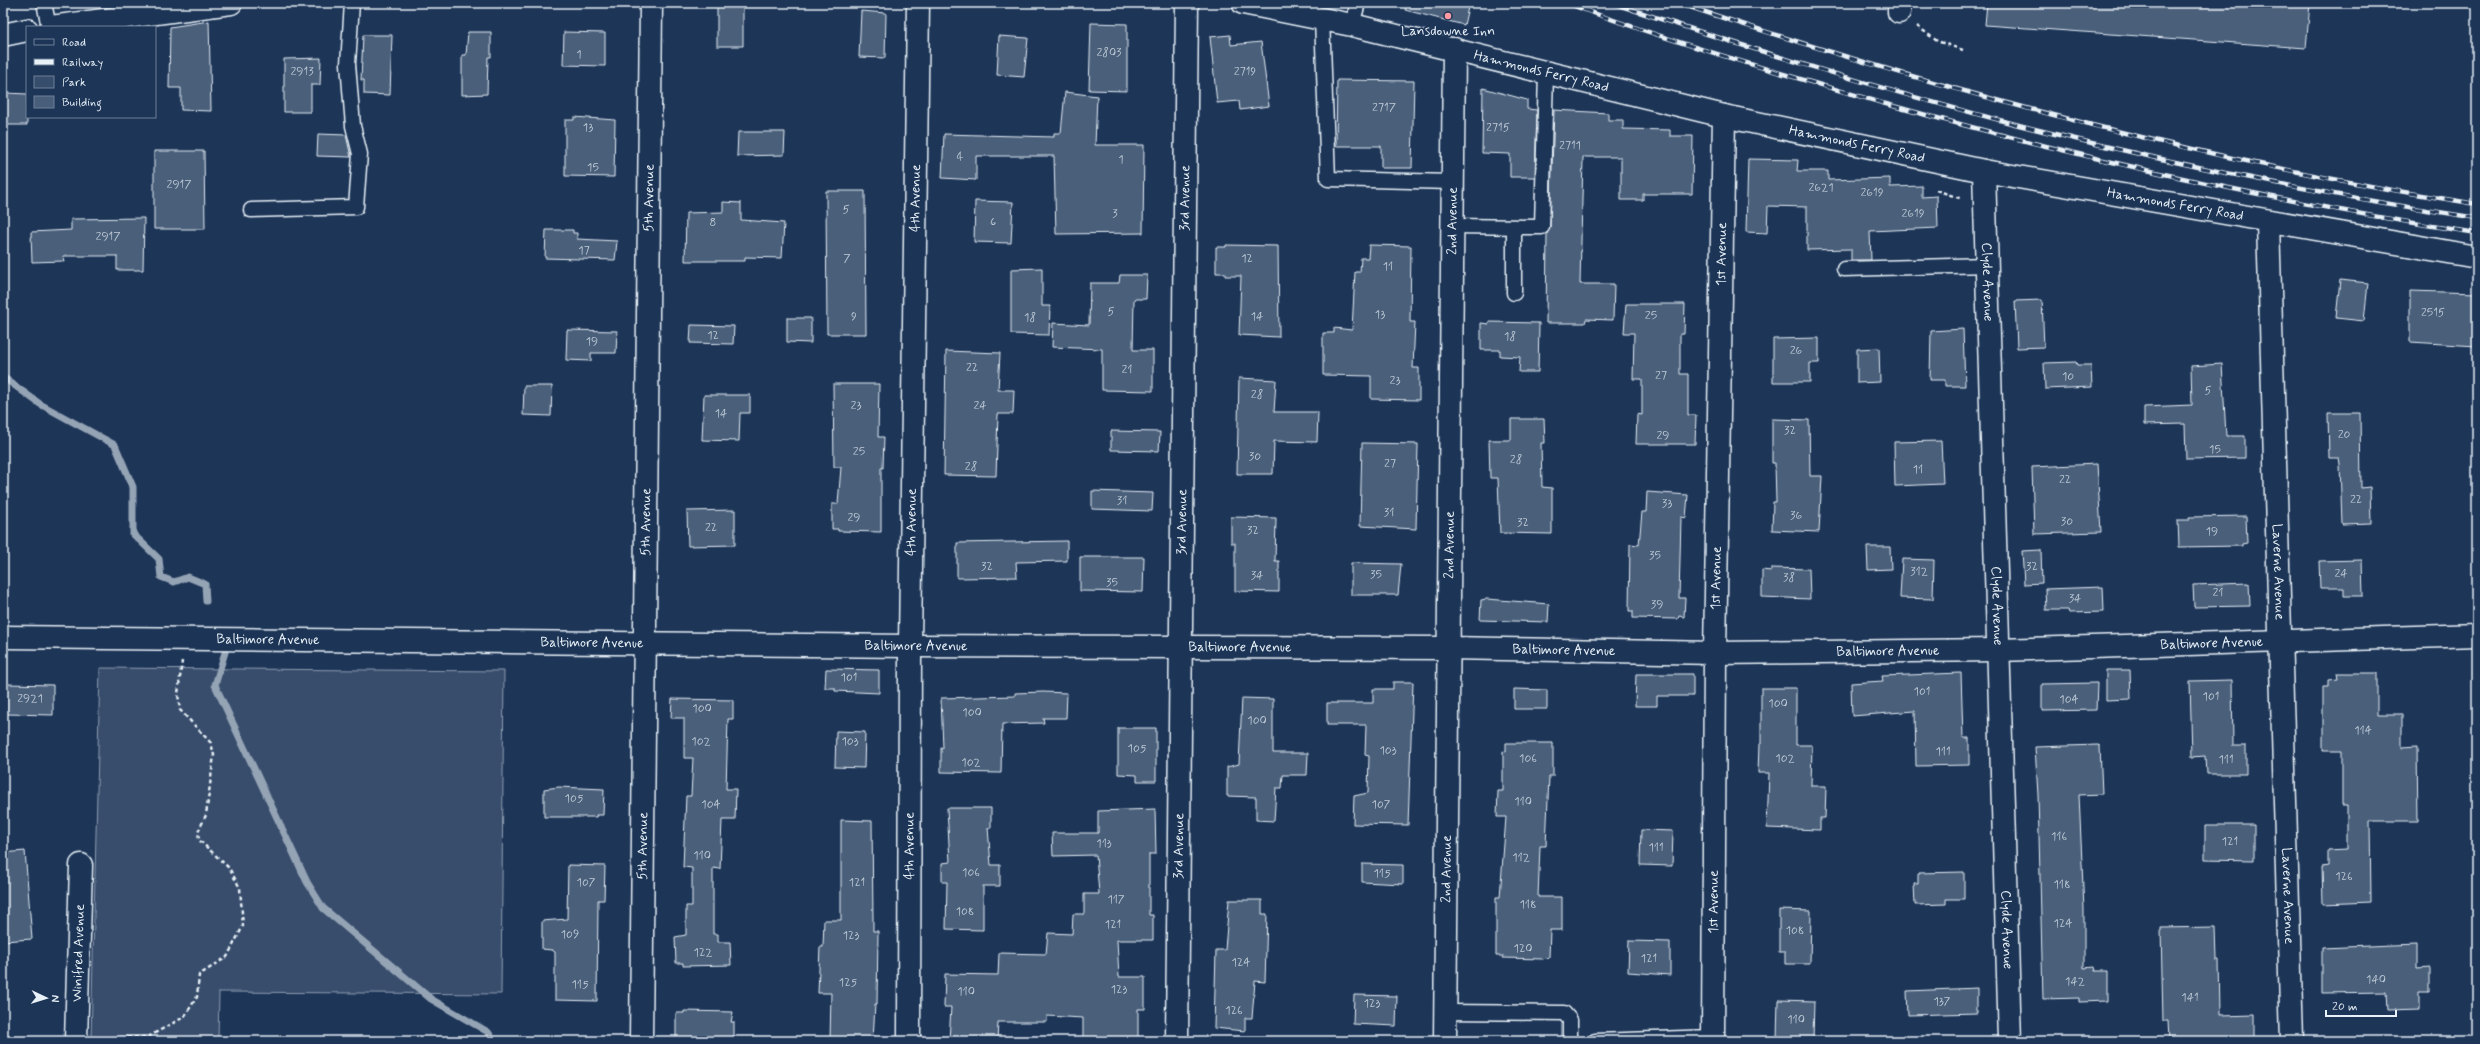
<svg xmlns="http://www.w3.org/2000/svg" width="2480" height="1044" viewBox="0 0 2480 1044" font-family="Mynerve,sans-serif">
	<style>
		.green { fill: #374d6c; stroke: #909fb2 }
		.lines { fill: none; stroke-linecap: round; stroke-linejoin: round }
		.stream { stroke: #95a4b5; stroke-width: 7 }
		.building { fill: #495e7a; stroke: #e8f1f8 }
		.lane-casing { stroke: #e8f1f8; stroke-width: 17 }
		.street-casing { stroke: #e8f1f8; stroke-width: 25 }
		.secondary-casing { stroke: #e8f1f8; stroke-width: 25 }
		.path { stroke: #e8f1f8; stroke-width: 2.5; stroke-dasharray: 4 3; stroke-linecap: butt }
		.lane { stroke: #1d3557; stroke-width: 14 }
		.street { stroke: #1d3557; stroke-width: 22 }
		.secondary { stroke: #1d3557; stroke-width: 22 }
		.rail-casing { stroke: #e8f1f8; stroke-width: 4.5 }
		.rail { stroke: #1d3557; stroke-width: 3; stroke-dasharray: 9; stroke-linecap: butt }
		.poi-dot { fill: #ff9aa2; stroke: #1d3557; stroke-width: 1.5 }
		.labels { text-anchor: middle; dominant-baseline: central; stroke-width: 3.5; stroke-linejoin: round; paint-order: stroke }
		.number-label { font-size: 12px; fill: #c0ccd8 }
		.poi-label { font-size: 14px; fill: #e8f1f8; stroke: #1d3557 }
		.street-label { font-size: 14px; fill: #e8f1f8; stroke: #1d3557 }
	</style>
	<rect width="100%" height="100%" fill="#1d3557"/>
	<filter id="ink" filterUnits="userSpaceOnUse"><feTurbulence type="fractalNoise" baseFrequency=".025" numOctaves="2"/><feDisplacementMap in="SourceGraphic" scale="8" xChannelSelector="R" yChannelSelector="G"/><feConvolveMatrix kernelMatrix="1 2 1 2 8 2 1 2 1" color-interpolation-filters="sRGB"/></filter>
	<g filter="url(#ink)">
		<path class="green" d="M100 668 504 671 501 994 219 992 218 1041H91Z"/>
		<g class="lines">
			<path class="stream" d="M3 377 40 404 115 445 133 487V534L159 559 161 577 174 582 188 577 205 584 206 601
				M226 649 215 685 307 882 323 908 431 999 488 1032 494 1041"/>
		</g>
		<path class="building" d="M717 3H743V46H717Z
			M1406 3H1469L1464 25 1405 10Z
			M1987 3H2310L2306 48 1985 25Z
			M861 11 886 13 885 58 859 57Z
			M209 21 211 111 181 110V88H169L170 27Z
			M1091 23 1127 24V91L1089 90Z
			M468 32H491V57H488L487 94 462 95V55H466Z
			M564 32 605 33V66L563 65Z
			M363 35H392L390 95 364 94V80H361Z
			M1230 35 1231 45 1261 42 1269 106 1240 110 1239 101 1217 103 1210 37Z
			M999 36 1028 38 1024 77 997 75Z
			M321 58 320 85H311V112H284V59Z
			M1337 80 1414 81 1412 168H1381V146H1336Z
			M1483 88 1527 100V109L1537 110 1535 177H1510V154L1482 153Z
			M1065 92 1097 96 1095 145H1144L1143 233 1056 234 1054 156H976V180L942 178 944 134 1054 137V133H1061Z
			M6 93 27 94V125H6Z
			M1554 110 1608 113V120H1623V129L1670 130V136H1693L1692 194H1643V200H1621V157H1583L1580 284H1614L1613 320 1586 319 1585 323H1546L1547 234 1550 227Z
			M574 117 615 120 614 177 565 176V120H574Z
			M738 132H785L784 155 737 156Z
			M318 134 346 135 351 157 317 156Z
			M154 151H204L205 229H154Z
			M1748 159 1798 160 1797 171H1828V180L1890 178V187L1922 186V197L1937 196 1938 228 1870 231 1871 260H1851V249L1807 250V207L1768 206 1767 233 1746 232Z
			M826 191H865L866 334H827Z
			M975 201 1013 202 1011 243 974 242Z
			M723 202 741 203V220L784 223 782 258 745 257V261H685L686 213 723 212Z
			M144 218 143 270H117V256H63L64 261 32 262 31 232 71 230V219Z
			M546 230H573V233H577V239L617 241 615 260 545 258Z
			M1226 245 1278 246 1279 337 1239 335 1241 276H1225V273H1216V247H1226Z
			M1369 245 1411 246 1410 322H1415L1413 368H1419V400L1371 399V376L1323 375V333H1334V328L1352 330 1355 272H1360L1361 258H1368Z
			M1042 268V306H1050L1049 335 1011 334V269Z
			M1120 275H1147L1146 299H1134L1133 350H1153V391L1102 390V349L1052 347 1053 323 1089 325 1090 283H1119Z
			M2340 280 2368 283 2364 321 2336 318Z
			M2410 291 2477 293V346L2410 342Z
			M2042 300 2044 347 2017 348 2015 301Z
			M1626 304H1685L1684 334H1680V374H1688V415H1696L1695 444H1636L1637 414 1642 415V379H1633L1634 333H1624Z
			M787 318H811V343L787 342Z
			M1489 322 1539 323 1538 372H1519L1520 357 1500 356V350H1481V323L1489 324Z
			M691 325 734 326 733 344 690 343Z
			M1963 329 1965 386H1945V380H1930L1931 331Z
			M567 330 617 331 616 353H591V361L566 360Z
			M1819 338V363H1810V382H1773V339Z
			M1879 348 1880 382 1857 383V349Z
			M946 351 1000 353 998 390H1014L1013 414H998L996 476 944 475Z
			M2076 362 2077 365H2091L2092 387 2045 389 2044 363Z
			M2222 364 2226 436H2245V458L2186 459 2185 424 2144 425V407L2192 405 2191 366Z
			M1239 378 1276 380 1274 412H1318L1317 442 1274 441 1273 474H1237Z
			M833 384H879L878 437H884L883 468H881V532L838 531V529H832V504H838L841 467H834Z
			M524 386H552L551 416 523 415Z
			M704 395H750V413H740L739 441 702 440Z
			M2328 413H2360L2361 488 2370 487 2371 523 2342 524 2340 464 2339 458H2329Z
			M1511 419H1544L1545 443H1541L1542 487 1552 488V534L1500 533 1498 478H1490L1489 440H1511Z
			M1772 419 1809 420 1810 476H1822L1819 532 1772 530 1773 502H1776L1775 463H1772Z
			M1111 431 1160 432 1159 451 1111 450Z
			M1941 441 1943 484 1895 486 1894 442Z
			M1362 443 1418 444 1416 529 1360 526Z
			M2097 464 2101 532 2034 534 2032 467Z
			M1092 491 1153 493 1152 511 1092 509Z
			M1647 492 1688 495 1686 518 1681 517 1679 598H1685L1684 617 1679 616 1678 619 1633 618V611H1629L1630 544 1639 545 1642 512H1646Z
			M735 510V545L688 546 687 511Z
			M2246 516 2247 543 2242 544V546L2179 547 2178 520H2189V517Z
			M1231 517 1276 518 1275 561H1279V592L1235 591V543H1231Z
			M1067 541V561L1016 562 1017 577 957 578V543Z
			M1867 547H1890L1891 569 1868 570Z
			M2041 550 2042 583 2024 584 2022 551Z
			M1080 557H1144L1143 592 1080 591Z
			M1902 559 1934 560 1933 599 1900 598Z
			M2362 560 2363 596H2344V588H2320L2319 561Z
			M1351 563 1401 564 1398 595H1351Z
			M1771 568 1809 569 1810 599 1762 597V570L1771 571Z
			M2249 583 2250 606 2194 607 2193 585Z
			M2103 587 2104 612 2069 613 2068 610H2046L2045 589Z
			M1487 599 1549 604 1548 622 1480 620 1481 600Z
			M826 669 879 670V693L835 691V688H825Z
			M2106 670H2130L2131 699 2106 700Z
			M1961 673 1963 738H1969V765L1916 766 1915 711 1852 716 1851 683 1883 681 1882 676Z
			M2337 673H2377V714H2402V748L2417 747 2418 821H2370L2371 902 2323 904 2322 867 2328 866V850L2347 849V806H2342V751H2323V687H2329V680L2338 679Z
			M1636 674H1693V696H1657V706H1635Z
			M2232 680 2233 746H2246V774H2206L2205 756 2192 757 2190 681Z
			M1393 682H1413L1408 825 1353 824 1354 796 1368 793 1369 756 1365 755 1366 725H1327V703H1373V689H1393Z
			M2097 683 2096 710 2042 711V684Z
			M6 684 53 685V715L6 714Z
			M1761 688H1796V745H1812L1811 786H1826L1825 818H1820V830L1767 828 1769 773H1758L1759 744H1761Z
			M1514 689 1547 690V709H1514Z
			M1043 692 1067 693 1066 718H1043L1044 723 1002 724 1001 773 941 772V748H943L941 698 1015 696V693Z
			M1242 698 1273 699V753H1308L1307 775H1283L1282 788H1276L1274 821 1256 820V797L1227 796V767L1239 764Z
			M672 699 733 700V719H728L726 789H736L735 820H722L720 869 713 868V934H718V942H730L731 965 683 966V963H676L675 937 686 935V906H692V868L683 867 686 796H691L693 758H684V718H671Z
			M1118 728H1156V781H1137V775L1118 774Z
			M836 731 865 732 864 768 835 767Z
			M1506 743H1553V776H1549L1546 846H1540L1538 897H1562V930H1550L1549 957 1543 959 1503 958 1504 956H1496V897H1500L1506 817H1497L1498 791H1503V751L1506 752Z
			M2098 745 2100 746 2102 794 2079 795 2084 910V968L2094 967 2095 971H2108V1001L2079 1002V998L2043 999 2038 795 2035 747Z
			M559 787 604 789 603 815H596L597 817H544V789Z
			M947 808H991V828H988L991 865H1000V886H983V930L946 929 947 882H942V863L950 862Z
			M1155 809 1156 854H1149V915H1153V940H1117L1119 977H1145V1009H1138V1041H1083V1018L1047 1016V1022H998L997 1041H949L951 1007H944L945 974 998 975 999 953 1046 954 1048 933 1072 934 1073 914H1084V894H1099L1096 855 1053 856 1052 833H1098V811Z
			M841 820 872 821 873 921V931H878L877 1004H875L873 1041H830L831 993H818L820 947H823L824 920H841Z
			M2205 825H2254V860L2205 859Z
			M1641 830 1673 831 1672 866 1640 865Z
			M25 851 32 939 3 941V853Z
			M1362 864 1403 865V884L1362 882Z
			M568 865 605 866 604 900H598L597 1001 555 1000V952L552 950 542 949V921L567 919Z
			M1964 872V899H1946V904L1915 905 1914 884H1918V873Z
			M1229 900H1262V914H1267L1265 982 1255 981 1252 1018H1245V1031L1214 1028 1216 950H1225Z
			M1779 910 1811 911 1810 964H1785V952H1779Z
			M2215 927 2216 960H2219L2220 1015 2255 1014V1041H2169L2168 1021H2163L2161 928Z
			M1629 941 1670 942V975L1628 972Z
			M2417 944V969L2430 968V992H2420V1008L2387 1009 2386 992 2322 993V948Z
			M1977 988V1013L1908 1015 1907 991Z
			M1354 995 1397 996 1396 1026 1353 1024Z
			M1778 1000 1814 1001 1813 1040 1777 1039Z
			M684 1011 733 1012 731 1022H734V1041H676V1013H684Z"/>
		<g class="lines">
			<defs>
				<path id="lane" d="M44 3 49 27
					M1322 18 1328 179 1452 182
					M1352 25 1358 3
					M251 210 356 207 360 154 353 126 348 64 352 3
					M1452 226 1542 227 1546 72
					M1514 227V293
					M1844 269 1987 265
					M1445 1012 1564 1013 1570 1020V1041
					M1595 1041 1713 1037"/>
				<g id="street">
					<path d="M1899 12V3"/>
					<path id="s1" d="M1984 171 2010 1041"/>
					<path id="s2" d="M2268 222 2292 1041"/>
					<path id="s3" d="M3 637 910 646 1447 648 1715 653 1999 650 2477 635"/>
					<path id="s4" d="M76 1041 81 865"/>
					<path id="s5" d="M641 1041 651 3"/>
					<path id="s6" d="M909 1041 910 646 918 3"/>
					<path id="s7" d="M1445 1041 1454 49"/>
					<path id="s8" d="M1713 1041 1715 653 1724 116"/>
				</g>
				<g id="secondary">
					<path id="s9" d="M1243 3 1352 25 1724 116 1984 171 2477 257"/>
					<path d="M51 27 231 3"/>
					<path d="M3 35 27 30"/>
					<path id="s10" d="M1177 1041 1187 3"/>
				</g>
			</defs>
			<use href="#lane" class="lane-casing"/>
			<use href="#street" class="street-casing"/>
			<use href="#secondary" class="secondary-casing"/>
			<path class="path" d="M1917 26 1937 41 1963 50
				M1936 190 1962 199
				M99 1038 148 1037 184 1017 197 997 199 975 227 957 243 926 240 888 229 868 199 840 198 832 206 815 214 755 211 743 180 710 178 694 182 661"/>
			<use href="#lane" class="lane"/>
			<use href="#street" class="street"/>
			<use href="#secondary" class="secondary"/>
			<defs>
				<path id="rail" d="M1566 3C1671 42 1779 73 1886 104 2080 158 2278 203 2477 233
					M1612 3C1742 46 1874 88 2007 122 2162 162 2319 194 2477 218
					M1678 3C1938 90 2205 162 2477 204"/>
			</defs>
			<use href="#rail" class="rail-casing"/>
			<use href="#rail" class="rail"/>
		</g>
	</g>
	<circle class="poi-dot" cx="1448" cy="16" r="4"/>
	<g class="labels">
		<g class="number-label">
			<text x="1109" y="53">2803</text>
			<text x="579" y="55">1</text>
			<text x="302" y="72">2913</text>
			<text x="1245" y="72">2719</text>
			<text x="1384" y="108">2717</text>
			<text x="588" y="128">13</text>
			<text x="1498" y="128">2715</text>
			<text x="1570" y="146">2711</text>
			<text x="960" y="157">4</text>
			<text x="1121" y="160">1</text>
			<text x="593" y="168">15</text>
			<text x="179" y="185">2917</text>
			<text x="1821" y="188">2621</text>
			<text x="1872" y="193">2619</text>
			<text x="846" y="210">5</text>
			<text x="1115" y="214">3</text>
			<text x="1913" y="214">2619</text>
			<text x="993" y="222">6</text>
			<text x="713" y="223">8</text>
			<text x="108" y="237">2917</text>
			<text x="584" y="251">17</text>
			<text x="847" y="259">7</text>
			<text x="1247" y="259">12</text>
			<text x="1388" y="267">11</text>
			<text x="1111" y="312">5</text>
			<text x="2433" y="313">2515</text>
			<text x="1380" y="315">13</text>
			<text x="1651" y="316">25</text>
			<text x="854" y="317">9</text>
			<text x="1257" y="317">14</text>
			<text x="1030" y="318">18</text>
			<text x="713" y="336">12</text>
			<text x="1510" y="337">18</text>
			<text x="592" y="342">19</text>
			<text x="1796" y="351">26</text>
			<text x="972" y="368">22</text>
			<text x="1127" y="370">21</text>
			<text x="1661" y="376">27</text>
			<text x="2068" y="377">10</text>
			<text x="1395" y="381">23</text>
			<text x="2208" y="391">5</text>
			<text x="1257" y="395">28</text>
			<text x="856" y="406">23</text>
			<text x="980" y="406">24</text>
			<text x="721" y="414">14</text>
			<text x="1790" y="431">32</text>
			<text x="2344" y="435">20</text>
			<text x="1663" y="436">29</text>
			<text x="2215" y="450">15</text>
			<text x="859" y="452">25</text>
			<text x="1255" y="457">30</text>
			<text x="1516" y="460">28</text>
			<text x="1390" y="464">27</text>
			<text x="971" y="467">28</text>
			<text x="1918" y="470">11</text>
			<text x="2065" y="480">22</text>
			<text x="2356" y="500">22</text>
			<text x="1122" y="501">31</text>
			<text x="1667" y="504">33</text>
			<text x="1389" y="513">31</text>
			<text x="1796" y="516">36</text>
			<text x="854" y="518">29</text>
			<text x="2067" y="522">30</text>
			<text x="1523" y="523">32</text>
			<text x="711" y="528">22</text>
			<text x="1253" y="531">32</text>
			<text x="2212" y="532">19</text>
			<text x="1655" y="556">35</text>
			<text x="987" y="567">32</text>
			<text x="2032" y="567">32</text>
			<text x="1919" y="572">312</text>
			<text x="2341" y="574">24</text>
			<text x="1376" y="575">35</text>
			<text x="1257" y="576">34</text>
			<text x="1789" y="578">38</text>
			<text x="1112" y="583">35</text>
			<text x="2218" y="593">21</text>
			<text x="2075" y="599">34</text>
			<text x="1657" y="605">39</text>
			<text x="849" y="678">101</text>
			<text x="1922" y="692">101</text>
			<text x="2211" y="697">101</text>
			<text x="30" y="699">2921</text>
			<text x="2069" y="700">104</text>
			<text x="1778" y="704">100</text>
			<text x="702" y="709">100</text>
			<text x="972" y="713">100</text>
			<text x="1257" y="721">100</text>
			<text x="2363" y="731">114</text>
			<text x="701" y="742">102</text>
			<text x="850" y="742">103</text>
			<text x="1137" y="749">105</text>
			<text x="1388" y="751">103</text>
			<text x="1943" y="752">111</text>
			<text x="1528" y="759">106</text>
			<text x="1785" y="759">102</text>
			<text x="2226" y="760">111</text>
			<text x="971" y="763">102</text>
			<text x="574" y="799">105</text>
			<text x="1523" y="802">110</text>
			<text x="711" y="805">104</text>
			<text x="1381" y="805">107</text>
			<text x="2059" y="837">116</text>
			<text x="2230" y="842">121</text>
			<text x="1104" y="844">113</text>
			<text x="1656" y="848">111</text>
			<text x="702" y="856">110</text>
			<text x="1521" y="858">112</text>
			<text x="971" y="873">106</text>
			<text x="1382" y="874">115</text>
			<text x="2344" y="877">126</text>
			<text x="586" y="883">107</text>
			<text x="857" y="883">121</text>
			<text x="2062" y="885">118</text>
			<text x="1116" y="900">117</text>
			<text x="1528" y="905">118</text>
			<text x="965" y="912">108</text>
			<text x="2063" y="924">124</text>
			<text x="1113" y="925">121</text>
			<text x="1795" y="931">108</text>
			<text x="570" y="935">109</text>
			<text x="851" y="936">123</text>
			<text x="1523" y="949">120</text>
			<text x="703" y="953">122</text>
			<text x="1649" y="959">121</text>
			<text x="1241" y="963">124</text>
			<text x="2376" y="980">140</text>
			<text x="2075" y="982">142</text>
			<text x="848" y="983">125</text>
			<text x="580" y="985">115</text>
			<text x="1119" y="990">123</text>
			<text x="966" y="992">110</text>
			<text x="2190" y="998">141</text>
			<text x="1942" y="1002">137</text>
			<text x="1372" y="1004">123</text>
			<text x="1234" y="1011">126</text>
			<text x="1796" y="1020">110</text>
		</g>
		<g class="poi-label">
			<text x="1448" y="31">Lansdowne Inn</text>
		</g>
		<g class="street-label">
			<text stroke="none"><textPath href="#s9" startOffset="306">Hammonds Ferry Road</textPath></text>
			<text stroke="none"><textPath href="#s9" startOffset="630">Hammonds Ferry Road</textPath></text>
			<text stroke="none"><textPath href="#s5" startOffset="843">5th Avenue</textPath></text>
			<text stroke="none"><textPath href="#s6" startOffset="843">4th Avenue</textPath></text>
			<text stroke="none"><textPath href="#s10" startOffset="843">3rd Avenue</textPath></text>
			<text stroke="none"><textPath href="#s9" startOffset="954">Hammonds Ferry Road</textPath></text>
			<text stroke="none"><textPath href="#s7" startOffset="820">2nd Avenue</textPath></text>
			<text stroke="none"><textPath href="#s8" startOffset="787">1st Avenue</textPath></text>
			<text stroke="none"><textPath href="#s1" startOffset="111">Clyde Avenue</textPath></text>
			<text stroke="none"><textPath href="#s5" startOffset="519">5th Avenue</textPath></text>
			<text stroke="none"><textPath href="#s6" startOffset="519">4th Avenue</textPath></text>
			<text stroke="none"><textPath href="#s10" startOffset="519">3rd Avenue</textPath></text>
			<text stroke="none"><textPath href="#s7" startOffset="496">2nd Avenue</textPath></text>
			<text stroke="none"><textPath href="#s2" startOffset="350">Laverne Avenue</textPath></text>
			<text stroke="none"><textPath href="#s8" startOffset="463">1st Avenue</textPath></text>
			<text stroke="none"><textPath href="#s1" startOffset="435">Clyde Avenue</textPath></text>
			<text stroke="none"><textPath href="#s3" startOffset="265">Baltimore Avenue</textPath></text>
			<text stroke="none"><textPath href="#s3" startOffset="589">Baltimore Avenue</textPath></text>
			<text stroke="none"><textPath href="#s3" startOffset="2209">Baltimore Avenue</textPath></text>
			<text stroke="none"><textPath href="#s3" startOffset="913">Baltimore Avenue</textPath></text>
			<text stroke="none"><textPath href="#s3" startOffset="1237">Baltimore Avenue</textPath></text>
			<text stroke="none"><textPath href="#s3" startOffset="1561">Baltimore Avenue</textPath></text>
			<text stroke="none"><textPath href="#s3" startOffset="1885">Baltimore Avenue</textPath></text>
			<text stroke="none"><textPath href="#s5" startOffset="195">5th Avenue</textPath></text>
			<text stroke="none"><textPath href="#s6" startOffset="195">4th Avenue</textPath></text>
			<text stroke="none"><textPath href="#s10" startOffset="195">3rd Avenue</textPath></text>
			<text stroke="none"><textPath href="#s7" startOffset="172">2nd Avenue</textPath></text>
			<text stroke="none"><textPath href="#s2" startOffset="674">Laverne Avenue</textPath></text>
			<text stroke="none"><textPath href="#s8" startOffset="139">1st Avenue</textPath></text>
			<text stroke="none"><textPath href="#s1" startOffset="759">Clyde Avenue</textPath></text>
			<text stroke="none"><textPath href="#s4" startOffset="88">Winifred Avenue</textPath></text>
		</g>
	</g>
	<rect width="2480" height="1044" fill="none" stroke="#1d3557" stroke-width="16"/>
	<rect x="8" y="8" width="2464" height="1028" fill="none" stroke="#e8f1f8" stroke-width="1.5" filter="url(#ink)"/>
	<rect x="26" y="26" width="130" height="92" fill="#1d3557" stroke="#6e8097"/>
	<rect x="34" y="39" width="20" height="6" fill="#1d3557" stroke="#6e8097"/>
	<text x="62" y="46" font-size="12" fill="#e8f1f8">Road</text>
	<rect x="34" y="59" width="20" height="6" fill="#e8f1f8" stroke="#6e8097"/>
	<text x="62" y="66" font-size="12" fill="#e8f1f8">Railway</text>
	<rect x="34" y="76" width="20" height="12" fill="#374d6c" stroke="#6e8097"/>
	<text x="62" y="86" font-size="12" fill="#e8f1f8">Park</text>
	<rect x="34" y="96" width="20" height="12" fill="#495e7a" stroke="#6e8097"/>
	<text x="62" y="106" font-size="12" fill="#e8f1f8">Building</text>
	<g transform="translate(46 998) rotate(94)" stroke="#1d3557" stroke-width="3" paint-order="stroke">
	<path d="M0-3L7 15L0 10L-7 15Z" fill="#e8f1f8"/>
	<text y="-6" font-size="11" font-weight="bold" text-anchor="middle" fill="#e8f1f8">N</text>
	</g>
	<path d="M2326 1010v6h70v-6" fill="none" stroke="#e8f1f8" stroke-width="2"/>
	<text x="2332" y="1010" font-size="12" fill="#e8f1f8" stroke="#1d3557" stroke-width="3" paint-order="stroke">20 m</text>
</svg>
